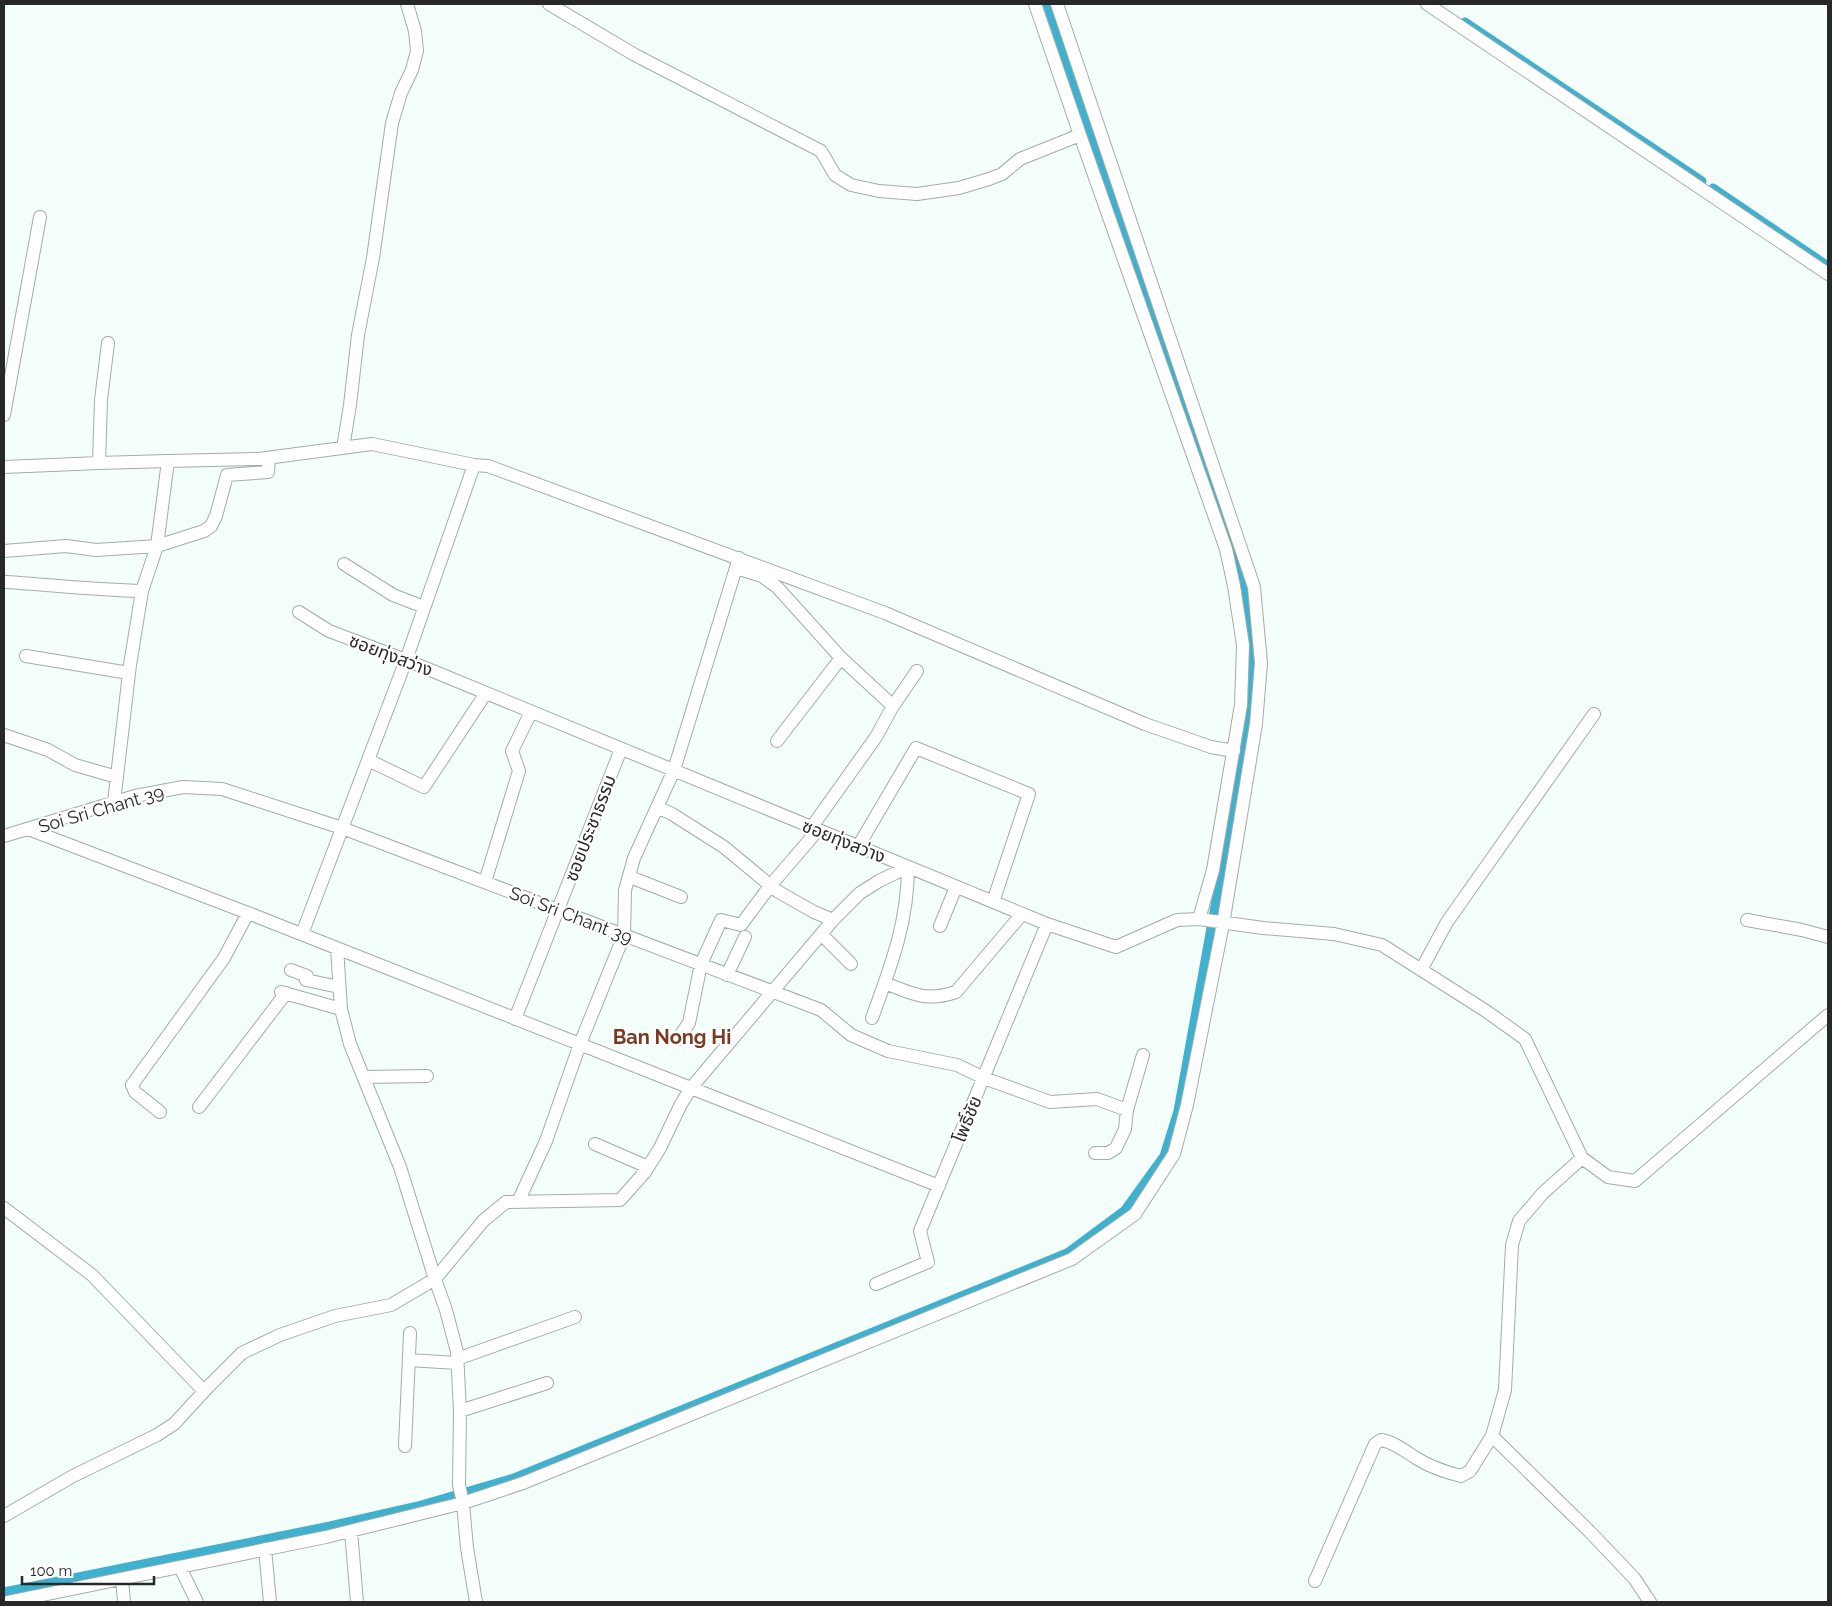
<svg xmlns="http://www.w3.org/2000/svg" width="1832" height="1606" viewBox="0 0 1832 1606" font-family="Raleway,'Noto Sans Thai',sans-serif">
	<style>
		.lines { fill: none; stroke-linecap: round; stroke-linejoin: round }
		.canal { stroke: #3fb0ce; stroke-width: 9 }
		.minor-casing { stroke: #a2aca8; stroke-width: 14 }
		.minor { stroke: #fff; stroke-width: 12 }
		.labels { text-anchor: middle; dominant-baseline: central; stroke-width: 4.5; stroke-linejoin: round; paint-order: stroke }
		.street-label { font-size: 18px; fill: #262928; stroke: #fff }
		.quarter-label { font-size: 20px; font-weight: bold; fill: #7c3921; stroke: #fff }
	</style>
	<rect width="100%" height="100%" fill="#f4fefa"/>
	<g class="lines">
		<path class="canal" d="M1465 22 1702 181
			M1713 188 1828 266
			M4 1592 330 1526 418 1506 514 1478 1067 1253 1125 1210 1164 1156 1178 1111 1247 728 1252 664 1246 589 1047 4"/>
		<defs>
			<path id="minor" d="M549 4 635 55 821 151 835 175 851 185 879 191 917 194 959 188 989 179 1002 174 1020 159 1080 135
				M1035 4 1080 135 1226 549 1234 586 1243 645 1241 705 1213 870 1199 919
				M1427 4 1828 274
				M108 343 101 400 99 463 168 461
				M4 415 40 217
				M343 448 350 405 358 335 373 258 392 123 401 93 412 70 417 51 415 31 407 4
				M4 467 99 463
				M4 551 66 546 96 550 157 546 204 531 211 526 216 516 227 475 268 472 269 458
				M344 564 393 595 424 607
				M736 568 762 576 777 587 841 658 893 706
				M6 582C52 585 97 590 142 591
				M299 612 329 631 406 660 1047 924 1116 947 1177 920 1199 919 1263 928 1334 934 1382 945 1486 1011 1525 1039 1582 1158 1608 1177 1635 1181 1828 1015
				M26 656 129 673
				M4 735 48 750 75 765 117 777
				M777 741 841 658
				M368 760 424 787 486 693
				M114 802 130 665 142 591 157 546 168 461 259 459 372 444 474 465
				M657 807 672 814 724 847 777 891 814 912 833 920
				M811 828 876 737 893 706 917 671
				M28 829 248 913 939 1186
				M4 836 135 796 183 787 222 789 342 828 821 1010 851 1035 888 1051 957 1065 984 1078 1050 1102 1097 1099 1127 1110
				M859 845 916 748 1029 794 993 902
				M630 877 681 897
				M485 882 519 771 512 751 531 712
				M1747 920 1802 930 1828 937
				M940 926 956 887
				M302 934 406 660 474 465 488 466 885 613 1145 724 1211 747 1234 751
				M821 934 851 964
				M337 948 341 1009 350 1044 400 1167 435 1279 446 1310 457 1352 460 1411 459 1485 463 1503 467 1548 476 1602
				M291 970 307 976 306 980 339 987
				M1421 970 1447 922 1594 714
				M727 975 745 937
				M885 983C913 994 926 1002 956 992L1022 914
				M281 992 341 1009
				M515 1019 621 749
				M678 1039 689 1023 701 964 721 920 741 925 770 886 818 830
				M364 1077 427 1076
				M199 1107 286 993
				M160 1112 135 1092 132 1085 224 958 248 913
				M595 1144 648 1167
				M1095 1153H1108L1116 1148 1125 1129 1127 1110 1143 1055
				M1582 1158 1543 1193 1519 1221 1512 1245 1505 1390 1492 1436 1590 1532 1634 1578 1650 1602
				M518 1202 546 1141 580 1044 624 935 625 890 634 858 674 770 739 558
				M4 1208 92 1275 204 1391 242 1353 280 1335 335 1316 391 1305 435 1279 483 1221 506 1202 620 1200 645 1172 660 1148 681 1104 691 1088 833 920 860 893 879 881 908 867C908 922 891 966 872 1018
				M876 1284 928 1262 920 1231 1047 924
				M457 1359 575 1317
				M409 1360 457 1363
				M460 1411 547 1383
				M405 1446 410 1333
				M4 1516 73 1476 157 1435 174 1424 209 1386
				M351 1531 357 1602
				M265 1549 270 1602
				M180 1567 197 1602
				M122 1579 124 1602
				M1315 1581 1375 1444 1381 1440C1394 1442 1405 1451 1416 1458 1430 1467 1445 1472 1461 1476L1470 1471 1492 1436
				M8 1602 326 1537 463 1503 523 1483 1072 1259 1135 1214 1174 1154 1187 1105 1223 924 1256 724 1261 663 1254 587 1057 4"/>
		</defs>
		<use href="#minor" class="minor-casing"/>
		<use href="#minor" class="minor"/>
	</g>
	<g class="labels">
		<g class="street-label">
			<text transform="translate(391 655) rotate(21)">ซอยทุ่งสว่าง</text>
			<text transform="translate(101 809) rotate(-16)">Soi Sri Chant 39</text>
			<text transform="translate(590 828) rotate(-69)">ซอยประชาธรรม</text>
			<text transform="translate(844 841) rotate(22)">ซอยทุ่งสว่าง</text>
			<text transform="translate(571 915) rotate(21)">Soi Sri Chant 39</text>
			<text transform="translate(967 1119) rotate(-68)">โพธิ์ชัย</text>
		</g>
		<g class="quarter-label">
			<text x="672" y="1037">Ban Nong Hi</text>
		</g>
	</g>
	<rect width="1832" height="1606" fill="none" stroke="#262928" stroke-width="10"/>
	<path d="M22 1576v8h132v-8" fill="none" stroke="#262928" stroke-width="2.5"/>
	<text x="30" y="1576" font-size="15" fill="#262928" stroke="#ffffff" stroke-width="4" paint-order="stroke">100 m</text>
</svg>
